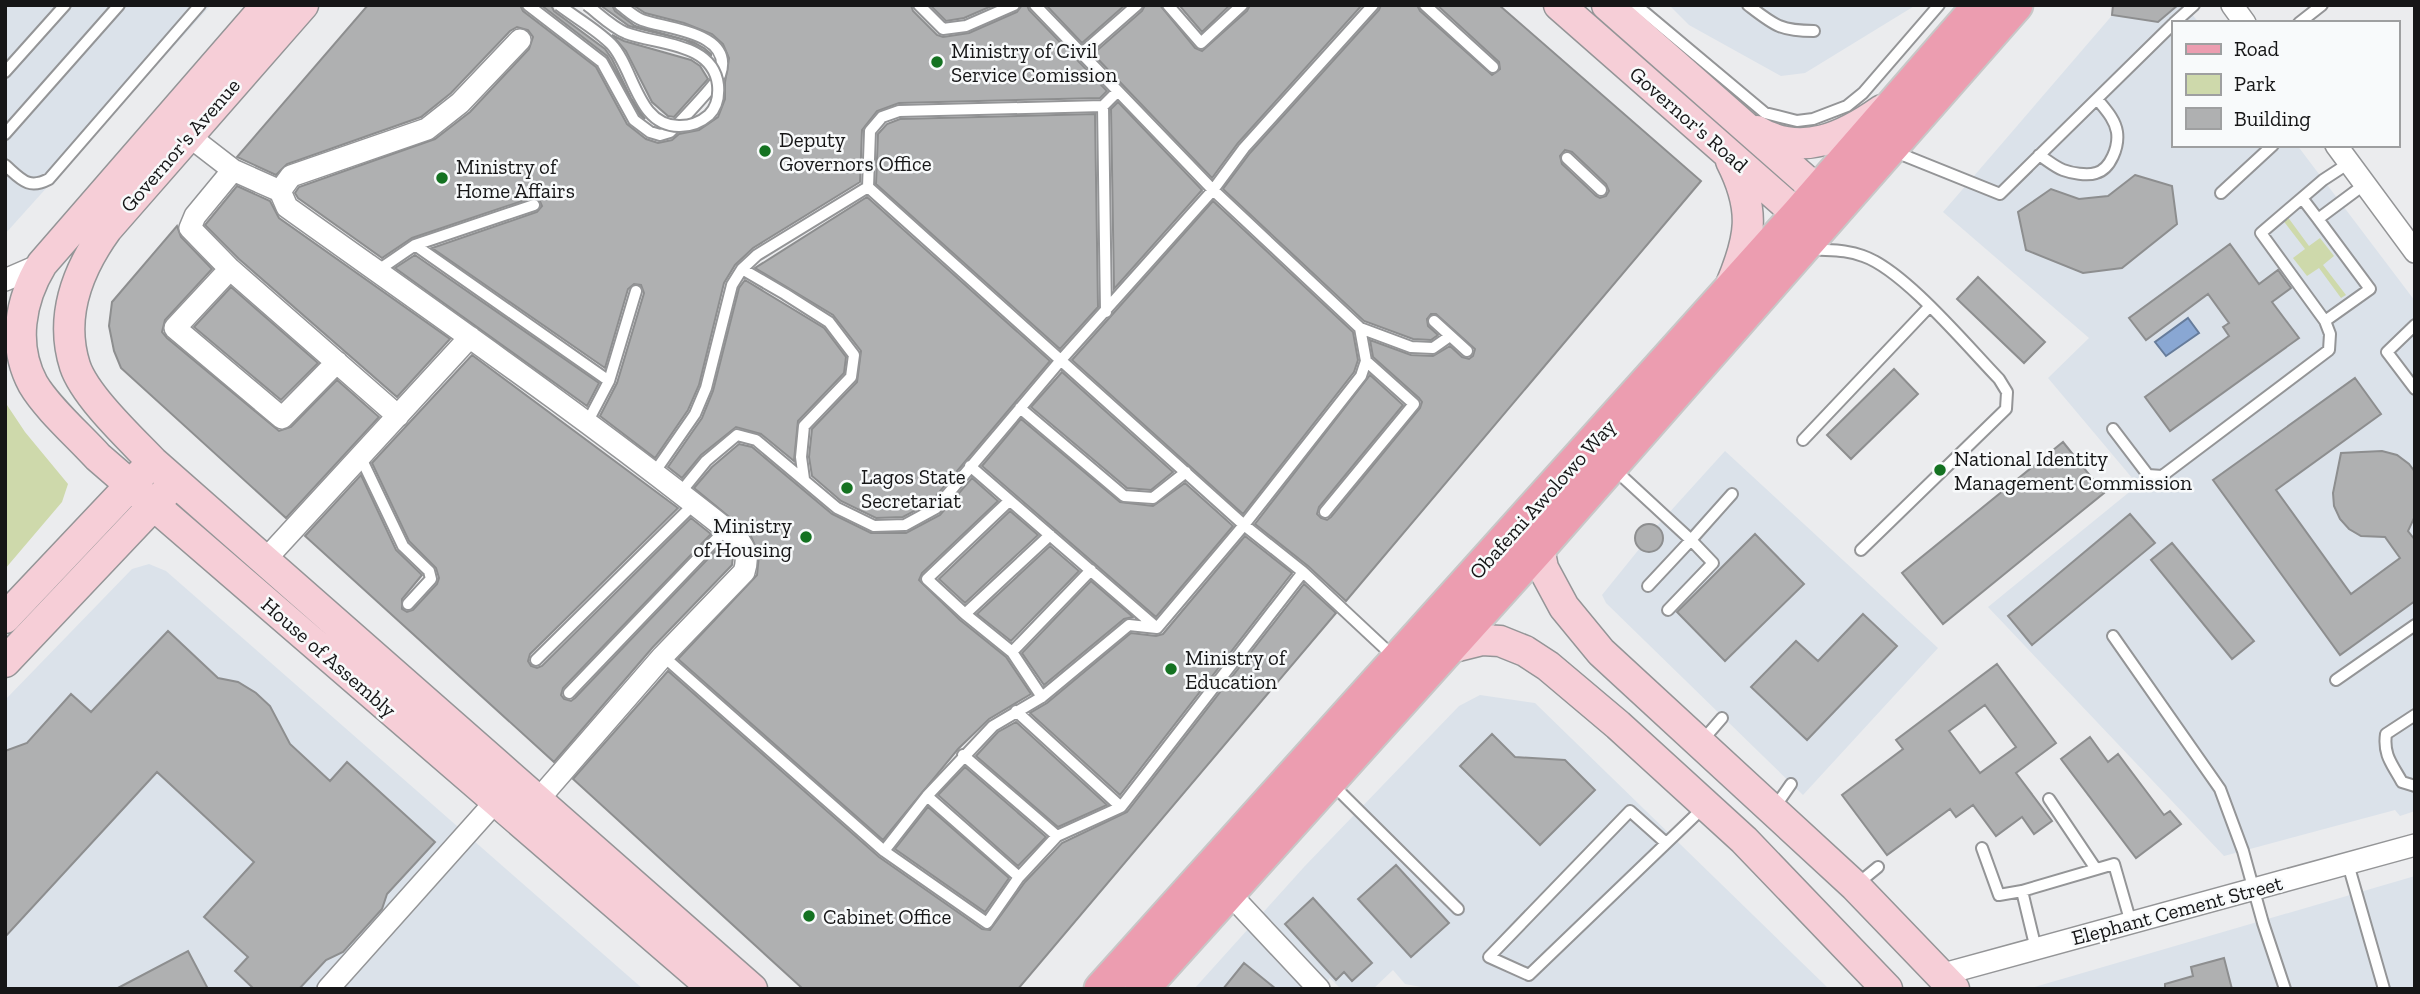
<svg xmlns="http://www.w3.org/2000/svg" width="2420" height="994" viewBox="0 0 2420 994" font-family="'Zilla Slab',serif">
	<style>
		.built { fill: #dbe2ea }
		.green { fill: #ced9ab }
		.water { fill: #89a7d3; stroke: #667c9b; stroke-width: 2 }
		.building { fill: #afb0b1; stroke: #8d8e8f; stroke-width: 2; fill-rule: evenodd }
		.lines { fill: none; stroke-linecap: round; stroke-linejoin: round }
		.lane-casing { stroke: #949597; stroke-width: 14 }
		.street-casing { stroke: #949597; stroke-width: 24 }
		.secondary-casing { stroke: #949597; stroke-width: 33 }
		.primary-casing { stroke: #c7c7c7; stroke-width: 37 }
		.lane { stroke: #fff; stroke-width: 10 }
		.street { stroke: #fff; stroke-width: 21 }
		.secondary { stroke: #f6ced7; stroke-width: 30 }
		.primary { stroke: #ec9db0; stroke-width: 33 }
		.lane-bridge-casing { stroke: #949597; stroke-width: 14; stroke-linecap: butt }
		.lane-bridge { stroke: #fff; stroke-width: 10 }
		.poi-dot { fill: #147221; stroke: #f8fafb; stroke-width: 2.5 }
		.labels { text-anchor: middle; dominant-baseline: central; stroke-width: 5; stroke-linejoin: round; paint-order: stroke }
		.poi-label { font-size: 21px; fill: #161617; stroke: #f8fafb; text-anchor: start }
		.street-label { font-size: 21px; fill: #161617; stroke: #f8fafb }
	</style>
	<rect width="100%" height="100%" fill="#ebecee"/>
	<path class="built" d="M5 5H211L5 234Z
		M1669 5H1916L1805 73 1781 76 1689 25Z
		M2121 5H2185L2199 23H2173V145H2297L2415 301V811L2400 816 2395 810 2224 856 1988 607 2138 485 2048 378 2089 338 1943 212Z
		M1725 451 1938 648 1803 795 1606 603 1602 595 1640 548 1635 543V533L1643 524 1653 523 1657 526Z
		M149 564 166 571 643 989H5V700L132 569Z
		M1480 695 1535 703 1829 989H1432L1405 984 1393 970 1373 989H1341L1330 978 1321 989H1194L1304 867 1459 706Z
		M2415 876V989H2028Z"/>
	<path class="green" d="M2287 216 2309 246 2320 238 2334 256 2323 265 2346 295 2341 298 2319 268 2307 276 2293 258 2305 249 2282 219Z
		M5 402 25 432 68 484 62 502 5 569Z"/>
	<path class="water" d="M2188 318 2199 333 2166 356 2155 342Z"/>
	<path class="building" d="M368 5H520L523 11 596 67 627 124 646 139 658 143 672 140 679 134 699 130 718 117 725 99V82L729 58 723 44 712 34 684 23 645 13 633 5H911L913 11 937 35 943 37 969 33 1017 12 1022 5H1027L1029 10 1107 91 1100 98 899 103 877 111 862 130 860 182 753 248 735 265 724 283 699 385 688 410 655 458 600 416 617 383 644 293 641 285 634 284 628 289 605 368 432 248 537 212 542 206 539 199 531 198 412 238 382 258 298 198 295 193 299 187 435 139 470 112 529 49 533 37 528 30 517 27 510 31 451 93 421 117 287 164 276 175 237 157Z
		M541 5H551L554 11 605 49 612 59 631 98 645 119 640 115 607 56Z
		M600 5H612L615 11 635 26 693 42 704 48 711 54V55L685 40 629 26Z
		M930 5H994L964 18 946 21Z
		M1046 5H1125L1082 43Z
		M1145 5H1160L1195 48 1202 51 1247 11 1250 5H1362L1238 143 1212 178 1093 54 1142 11Z
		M1179 5H1230L1202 32Z
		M1381 5H1417L1420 11 1492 75 1500 69 1499 62 1437 5H1499L1701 181 1346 601 1308 566 1255 524 1370 375 1403 405 1319 507 1317 514 1321 518 1327 520 1331 517 1420 408 1422 402 1419 398 1373 357 1370 340 1411 355 1433 356 1450 346 1462 357 1469 359 1473 356 1475 349 1436 314H1431L1427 319 1428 326 1438 335 1431 340 1413 339 1364 321 1223 189 1250 153 1379 10ZM1565 150 1572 152 1606 184 1609 191 1606 196 1600 198 1596 196 1562 164 1560 156Z
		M2113 5H2178L2158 22 2112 15Z
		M612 35 624 41 691 60 700 66 708 79 674 117 668 116 652 102 626 51Z
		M1118 102 1202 190 1114 289 1111 109Z
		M1095 114 1098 307 1060 349 876 184 878 134 887 124 900 119Z
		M2135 175 2172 186 2177 224 2122 268 2083 273 2026 250 2018 212 2051 189 2079 199 2108 196Z
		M237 186 270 201 279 218 450 339 397 397 239 259 205 225Z
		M867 197 1050 361 931 502 903 517 876 518 841 501 812 476 809 457 812 429 857 382 861 351 833 315 755 268Z
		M1213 201 1353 332 1358 360 1354 372 1243 514 1072 360Z
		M177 226 181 237 212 269 165 320 162 332 167 338 279 431 291 427 337 380 379 417 286 518 121 368 114 351 109 326 112 302Z
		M2230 244 2259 284 2278 270 2291 288 2272 302 2299 338 2170 431 2145 397 2229 336 2223 327 2229 323 2208 294 2146 340 2129 318Z
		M415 255 599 383 587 406 395 268Z
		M1978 277 2045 342 2024 363 1957 299Z
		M745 280 824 328 846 357 844 373 798 421 794 461 761 434 736 427 701 455 682 478 668 467 702 418 713 391 739 288Z
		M231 287 318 363 281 400 194 327Z
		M472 355 678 508 530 654 528 661 531 666 537 668 542 666 691 518 711 534 563 688 561 695 564 699 571 701 575 698 723 543 733 556 732 565 653 647 554 762 305 536 361 475 396 550 422 575 402 599V609L407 612 413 610 437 584 439 578 436 568 409 541 372 463Z
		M1894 369 1918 394 1851 459 1827 435Z
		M1062 372 1173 472 1151 490 1127 488 1031 407Z
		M2355 378 2381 414 2276 490 2351 594 2400 558 2385 537 2361 536 2349 529 2340 519 2334 506 2333 493 2341 453 2382 451 2397 455 2409 464 2415 472V516L2408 531 2415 540V601L2340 655 2213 480Z
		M1021 419 1120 502 1153 506 1185 483 1233 526 1156 617 982 466Z
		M2063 442 2104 493 1943 624 1902 573Z
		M739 444 752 447 832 514 871 533H906L940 515 972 478 998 501 922 573 919 580 960 620 1006 657 1031 694 989 719 958 749 883 840 678 659 757 575 759 555 750 534 694 488 712 467Z
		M1010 511 1038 535 965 603 939 579Z
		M2130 514 2155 543 2032 645 2008 616Z
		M1635 538a14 14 0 1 1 28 0a14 14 0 1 1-28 0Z
		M1755 534 1804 584 1725 661 1677 612Z
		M1245 536 1292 573 1120 795 1030 713 1047 703 1131 633 1156 636 1163 634Z
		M2172 543 2254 641 2232 659 2151 560Z
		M1050 546 1079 571 1011 641 977 614Z
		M1091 581 1133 617 1124 619 1044 685 1022 653Z
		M1304 584 1336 613 1018 989H803L573 779 668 671 879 857 982 929 990 930 1025 882 1062 843 1127 812Z
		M1863 614 1897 646 1807 740 1751 687 1796 641 1818 661Z
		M168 631 218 678 238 682 256 693 270 706 290 744 330 781 347 762 435 842 387 894 382 909 343 952 326 960 299 989H254L235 971 248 957 204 917 254 862 157 772 5 937V751L27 743 71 694 91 712Z
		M1997 664 2056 743 2016 773 2052 821 2034 834 2022 817 1996 836 1973 805 1956 817 1950 809 1887 855 1842 795 1903 749 1896 740ZM1985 705 2016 747 1980 773 1949 731Z
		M1016 722 1107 805 1058 827 976 756 998 732Z
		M1492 734 1515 757 1565 760 1595 790 1540 845 1460 766Z
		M2090 737 2108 762 2118 754 2164 815 2170 811 2181 824 2136 858 2061 759Z
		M965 767 1046 837 1018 866 938 795Z
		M928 807 1009 878 985 912 895 849Z
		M1396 865 1449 923 1411 957 1358 899Z
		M1313 898 1372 963 1352 981 1344 972 1336 980 1285 924Z
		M188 951 208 989H116Z
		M2224 958 2232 989H2165V984L2193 976 2191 967Z
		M1244 963 1276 989H1223Z"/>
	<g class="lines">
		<defs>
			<path id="lane" d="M528 5 602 62 634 120 650 132 660 135 670 132C680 122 716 84 720 75 735 32 666 29 642 20 634 17 627 10 620 5
				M919 5 943 29 966 26 1014 5
				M1168 5 1201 43 1242 5
				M1425 5 1493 67
				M1636 5 1765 113 1797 121 1813 119 1847 106 1863 93 1939 5
				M1748 5C1774 25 1780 31 1814 31
				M2174 23 2194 5
				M2299 23 2322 5
				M1081 54 1137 5
				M5 72 65 5
				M1103 106 1106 312
				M5 134 119 5
				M1893 151 2000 194 2173 24
				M2039 155C2047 160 2055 167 2063 170 2071 173 2087 176 2096 173 2111 169 2119 146 2117 132 2115 119 2105 109 2097 99
				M1567 158 1601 190
				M2349 163 2323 180 2261 233 2325 321 2370 289 2318 219 2365 184
				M5 165C21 179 28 190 49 179L200 5
				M868 187 1244 525 1303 572 1395 658
				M868 187 870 131 882 117 899 111 1103 106 1117 92
				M2221 193 2273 145
				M2302 198 2318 219
				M415 245 609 381
				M1809 249C1828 251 1845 249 1863 256 1904 270 1967 346 1999 379L2007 392 2006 409 1861 550
				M742 269 785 294 829 322 854 355 851 377 804 426 801 457 804 479
				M377 271 415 245 534 205
				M1434 321 1467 351
				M2415 325 2387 352 2415 389
				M1360 328 1411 347 1433 348 1450 336
				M1020 408 1124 496 1153 498 1186 472
				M587 423 609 381 636 291
				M2113 429 2148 475 2162 476 2329 350 2330 334 2325 321
				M1803 440 1929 307
				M360 456 403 546 429 571 431 579 408 604
				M970 466 1157 628
				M1613 468 1691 540 1648 586
				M654 473 695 414 706 388 732 285 742 269 757 255 868 187
				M680 493 706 461 737 435 756 440 837 508 874 526 905 525 936 508 1061 360 1213 190 1244 148 1373 5
				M1009 501 927 579 965 614 1012 652 1042 697
				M1325 512 1414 404 1366 361
				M1668 610 1713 563 1691 540 1732 494
				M965 614 1050 535
				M2113 636 2220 789 2243 851 2263 923 2285 989
				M1012 652 1091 570
				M663 656 884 851 987 923 1019 877 1057 836 1121 807 1303 572
				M536 660 694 504
				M2336 680 2415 625
				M569 693 726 529
				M1016 711 1121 807
				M2415 715 2386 734C2383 755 2392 764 2402 782L2415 786
				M1702 741 1722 718
				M963 755 1057 836
				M1331 783 1458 909
				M927 796 1019 877
				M2049 799 2096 869
				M1775 807 1791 784
				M1666 843 1630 811 1489 957 1529 975 1704 807
				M1982 848 1999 895 2022 891 2114 864 2131 923
				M884 851 927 796 993 726 1042 697 1129 625 1157 628 1244 525 1361 376 1366 361 1360 328 1213 190 1035 5
				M2348 864 2384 989
				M1856 885 1878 867
				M2022 891 2036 949"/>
			<path id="street" d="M2232 5 2245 23
				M520 40 460 103 427 129 291 176 280 191 287 207C438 315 591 421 736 537 746 549 749 556 744 572L663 656 537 801
				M189 136 233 170
				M2336 145 2415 252
				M280 191 233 170 195 216 190 228 230 269 398 416
				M230 269 175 328 282 418 337 362
				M5 280 42 264
				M265 560 470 337
				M1229 893 1319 989
				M1940 975 2415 845
				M328 989 496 801"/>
			<path id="secondary" d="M267 5 42 264C20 300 12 345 33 384 47 408 79 436 98 457L714 989
				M303 5 107 229C78 269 59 316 75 366 85 396 130 438 153 462L752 989
				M1559 5 1814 229
				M1607 5 1836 207
				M1757 131C1802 158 1845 136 1882 110
				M1730 287C1751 238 1756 210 1731 161
				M1539 548 1543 568 1564 607 1601 652 1855 886 1954 989
				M5 618 143 472
				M1450 648 1482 640 1500 641 1525 651 1548 666 1618 725 1744 840 1887 989
				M5 662 166 492"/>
			<path id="primary" d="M1101 989 1798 214 1980 5
				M1142 989 1539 548 2016 5"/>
		</defs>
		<use href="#lane" class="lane-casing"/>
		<use href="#street" class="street-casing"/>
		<use href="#secondary" class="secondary-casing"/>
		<use href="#primary" class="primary-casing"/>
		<use href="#lane" class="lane"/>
		<use href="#street" class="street"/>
		<use href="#secondary" class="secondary"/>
		<use href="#primary" class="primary"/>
		<defs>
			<path id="lane-bridge" d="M559 5C576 18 596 29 611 44 634 68 637 127 680 126 691 126 701 122 709 115 717 107 719 96 718 85 713 42 657 45 626 33 612 27 599 14 587 5"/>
		</defs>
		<use href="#lane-bridge" class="lane-bridge-casing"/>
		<use href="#lane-bridge" class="lane-bridge"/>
	</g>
	<g class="poi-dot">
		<circle cx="937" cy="62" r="7"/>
		<circle cx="765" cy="151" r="7"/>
		<circle cx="442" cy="178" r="7"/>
		<circle cx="1940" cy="470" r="7"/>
		<circle cx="847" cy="488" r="7"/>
		<circle cx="806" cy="537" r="7"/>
		<circle cx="1171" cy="669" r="7"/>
		<circle cx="809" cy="916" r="7"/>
	</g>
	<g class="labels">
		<g class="poi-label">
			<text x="951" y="50">Ministry of Civil<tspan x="951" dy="24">Service Comission</tspan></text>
			<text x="779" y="139">Deputy<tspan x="779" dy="24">Governors Office</tspan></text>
			<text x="456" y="166">Ministry of<tspan x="456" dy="24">Home Affairs</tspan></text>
			<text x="1954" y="458">National Identity<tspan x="1954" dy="24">Management Commission</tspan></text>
			<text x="861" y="476">Lagos State<tspan x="861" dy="24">Secretariat</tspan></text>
			<text x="792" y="525" text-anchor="end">Ministry<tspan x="792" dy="24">of Housing</tspan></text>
			<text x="1185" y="657">Ministry of<tspan x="1185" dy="24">Education</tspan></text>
			<text x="823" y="916">Cabinet Office</text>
		</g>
		<g class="street-label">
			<text transform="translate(1689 119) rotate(41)">Governor's Road</text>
			<text transform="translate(180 145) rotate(-49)">Governor's Avenue</text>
			<text transform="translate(1542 499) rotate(-48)">Obafemi Awolowo Way</text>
			<text transform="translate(329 657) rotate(41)">House of Assembly</text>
			<text transform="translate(2177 910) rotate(-15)">Elephant Cement Street</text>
		</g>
	</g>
	<rect width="2420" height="994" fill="none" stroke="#161617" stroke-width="14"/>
	<rect x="2172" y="21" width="228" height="126" fill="#f8fafb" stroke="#9e9fa0" stroke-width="2"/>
	<rect x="2186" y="44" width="35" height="10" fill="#ec9db0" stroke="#9e9fa0" stroke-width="2"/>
	<text x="2234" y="56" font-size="21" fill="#161617">Road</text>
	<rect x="2186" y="74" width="35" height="21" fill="#ced9ab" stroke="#9e9fa0" stroke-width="2"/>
	<text x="2234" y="91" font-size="21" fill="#161617">Park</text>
	<rect x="2186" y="108" width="35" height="21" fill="#afb0b1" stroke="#9e9fa0" stroke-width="2"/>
	<text x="2234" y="126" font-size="21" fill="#161617">Building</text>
</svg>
